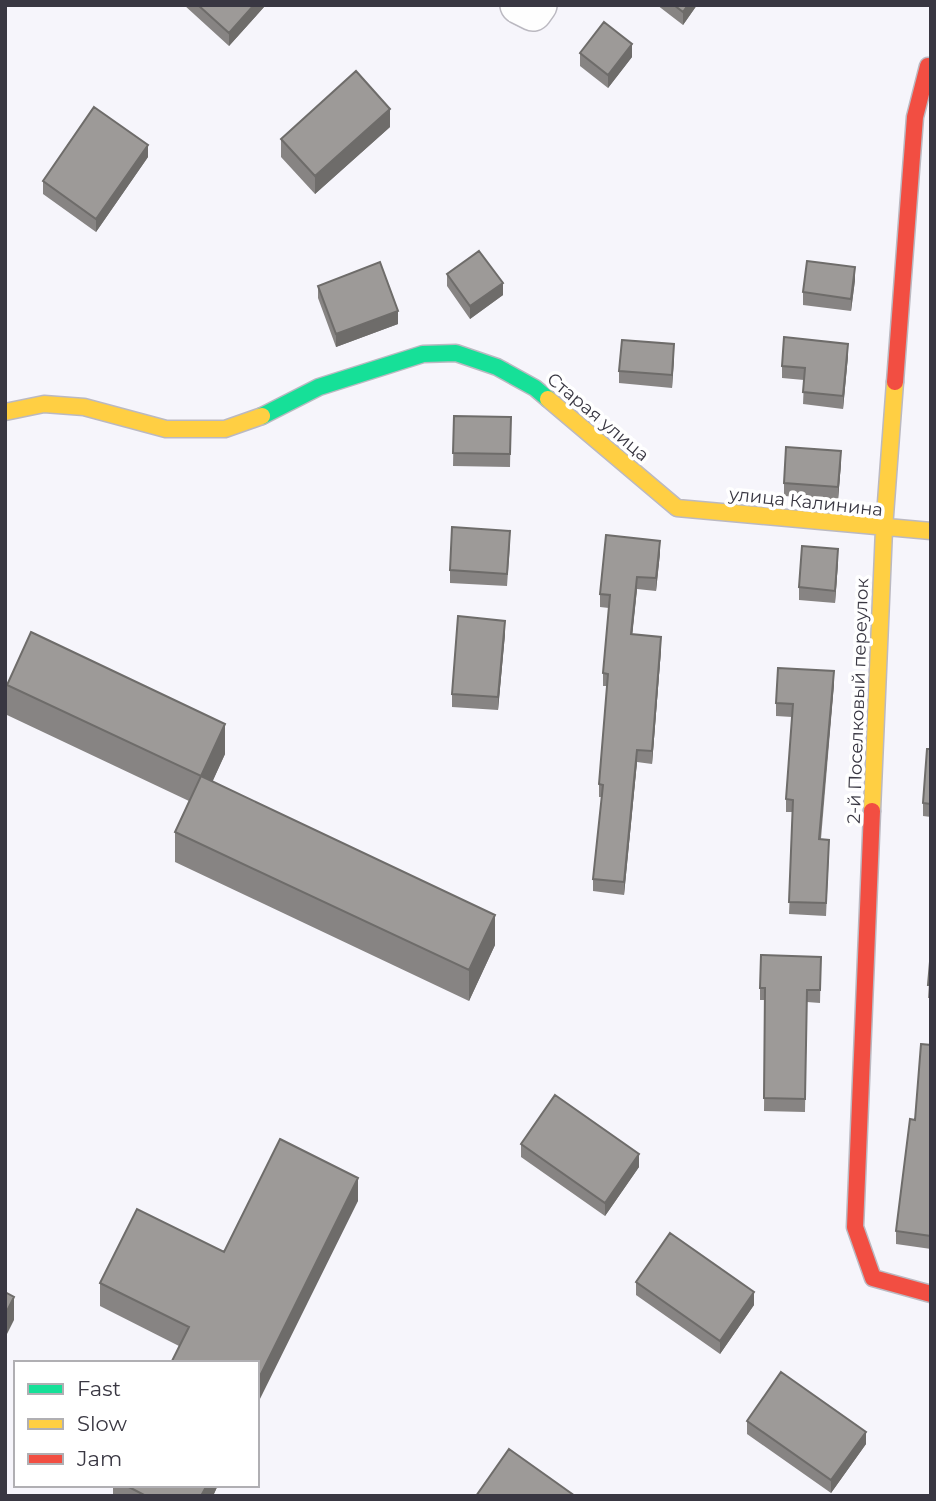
<svg xmlns="http://www.w3.org/2000/svg" width="936" height="1501" viewBox="0 0 936 1501" font-family="Montserrat,sans-serif">
	<style>
		.lines { fill: none; stroke-linecap: round; stroke-linejoin: round }
		.street-casing { stroke: #bbb9c1; stroke-width: 40 }
		.fast-casing { stroke: #bbb9c1; stroke-width: 19 }
		.slow-casing { stroke: #bbb9c1; stroke-width: 19 }
		.jam-casing { stroke: #bbb9c1; stroke-width: 19 }
		.street { stroke: #fefefe; stroke-width: 37 }
		.fast { stroke: #16e098; stroke-width: 16 }
		.slow { stroke: #ffcf43; stroke-width: 16 }
		.jam { stroke: #f24e42; stroke-width: 16 }
		.wall { fill: #878483 }
		.shaded-wall { fill: #6e6c6a }
		.building { fill: #9d9a98; stroke: #6e6c6a; stroke-width: 2 }
		.labels { text-anchor: middle; dominant-baseline: central; stroke-width: 7; stroke-linejoin: round; paint-order: stroke }
		.street-label { font-size: 18px; fill: #393742; stroke: #fff }
	</style>
	<rect width="100%" height="100%" fill="#f6f5fb"/>
	<g class="lines">
		<defs>
			<path id="street" d="M519 5 533 12 538 5"/>
			<path id="fast" d="M262 416 319 387 423 354 456 353 497 367 535 388 548 399"/>
			<path id="slow" d="M548 399 677 508 931 531
				M5 412 44 404 84 407 166 429H225L262 416
				M872 811 884 529 895 382"/>
			<path id="jam" d="M895 382 915 117 928 66
				M872 811 855 1227 873 1278 931 1294"/>
		</defs>
		<use href="#street" class="street-casing"/>
		<use href="#fast" class="fast-casing"/>
		<use href="#slow" class="slow-casing"/>
		<use href="#jam" class="jam-casing"/>
		<use href="#street" class="street"/>
		<use href="#fast" class="fast"/>
		<use href="#slow" class="slow"/>
		<use href="#jam" class="jam"/>
	</g>
	<path class="wall" d="M184 5H264V7L229 46Z
		M657 5H697L683 25Z
		M580 53 632 57 608 88 580 66Z
		M390 127 315 194 281 157V139Z
		M148 157 96 232 43 194V181Z
		M447 274 503 295 470 319 447 286Z
		M855 280 851 311 803 305V292Z
		M318 286 398 324 336 347 318 298Z
		M848 356 843 409 803 404 804 380 782 378V366Z
		M674 357 672 388 619 383V371Z
		M454 416 511 417 510 467 453 466Z
		M841 463 838 500 784 496V483Z
		M510 544 507 586 450 583V570Z
		M660 553 656 591 637 589 632 635 661 650 652 764 637 762 624 895 593 891V879L602 797H599V784L607 686H603V673L609 608 600 607V594Z
		M838 562 835 603 799 600V587Z
		M505 634 498 710 452 707V694Z
		M834 684 821 839 829 852 826 916 789 914 793 812H786V799L792 717 776 716V703Z
		M7 685 225 754 212 782 495 945 469 1001 175 862V832L189 801 7 715Z
		M931 749V817L923 816V803Z
		M931 950V998H928Z
		M821 957 820 1003 807 1002 805 1112 764 1111 765 1000H760V988Z
		M931 1045V1249L896 1244V1231L915 1120Z
		M521 1144 639 1167 605 1216 521 1157Z
		M358 1201 179 1346 100 1306V1283L224 1252Z
		M636 1282 754 1305 720 1354 636 1295Z
		M747 1421 866 1444 831 1493 747 1434Z
		M113 1485H218L213 1496H113Z"/>
	<path class="shaded-wall" d="M254 5H264V7L229 46V33Z
		M688 5H697L683 25V12Z
		M632 44V57L608 88V75Z
		M390 109V127L315 194V176Z
		M148 145V157L96 232V219Z
		M855 267V280L851 311V299Z
		M503 283V295L470 319V306Z
		M398 311V324L336 347V334Z
		M674 344V357L672 388V375Z
		M848 344V356L843 409V396Z
		M841 451V463L838 500V487Z
		M660 541V553L656 591V578Z
		M838 549V562L835 603V591Z
		M637 577V589L631 647V634Z
		M505 621V634L498 710V697Z
		M661 637V650L652 764V751Z
		M834 671V684L819 852V839Z
		M225 724V754L201 807V776Z
		M637 750V762L624 895V882Z
		M495 915V945L469 1001V970Z
		M639 1154V1167L605 1216V1203Z
		M358 1178V1201L257 1405V1382Z
		M754 1292V1305L720 1354V1341Z
		M14 1297V1320L5 1338V1315Z
		M866 1432V1444L831 1493V1480Z
		M207 1485H218L213 1496H201Z"/>
	<path class="building" d="M198 5H254L229 33Z
		M674 5H688L683 12Z
		M604 22 632 44 608 75 580 53Z
		M356 71 390 109 315 176 281 139Z
		M94 107 148 145 96 219 43 181Z
		M479 251 503 283 470 306 447 274Z
		M807 261 855 267 851 299 803 292Z
		M380 262 398 311 336 334 318 286Z
		M784 337 848 344 843 396 803 392 805 368 782 366Z
		M622 340 674 344 672 375 619 371Z
		M454 416 511 417 510 454 453 453Z
		M786 447 841 451 838 487 784 483Z
		M452 527 510 531 507 574 450 570Z
		M606 535 660 541 656 578 637 577 631 634 661 637 652 751 637 750 624 882 593 879 603 785 599 784 608 674 603 673 610 595 600 594Z
		M802 546 838 549 835 591 799 587Z
		M458 616 505 621 498 697 452 694Z
		M31 632 225 724 201 776 7 685Z
		M778 668 834 671 819 839 829 840 826 903 789 902 793 800 786 799 793 704 776 703Z
		M927 749H931V804L923 803Z
		M201 776 495 915 469 970 175 832Z
		M931 950V985H928Z
		M761 955 821 957 820 990H807L805 1099 764 1098 765 988H760Z
		M921 1044 931 1045V1236L896 1231 910 1119 915 1120Z
		M555 1095 639 1154 605 1203 521 1144Z
		M280 1139 358 1178 257 1382V1363H171L189 1327 100 1283 137 1209 224 1252Z
		M670 1233 754 1292 720 1341 636 1282Z
		M5 1292 14 1297 5 1315Z
		M781 1372 866 1432 831 1480 747 1421Z
		M509 1449 575 1496H476Z
		M125 1485H207L201 1496H146Z"/>
	<g class="labels">
		<g class="street-label">
			<text transform="translate(598 417) rotate(40)">Старая улица</text>
			<text transform="translate(806 502) rotate(6)">улица Калинина</text>
			<text transform="translate(858 701) rotate(-88)">2-й Поселковый переулок</text>
		</g>
	</g>
	<rect width="936" height="1501" fill="none" stroke="#393742" stroke-width="14"/>
	<rect x="14" y="1361" width="245" height="126" fill="#ffffff" stroke="#b0afb3" stroke-width="2"/>
	<rect x="28" y="1384" width="35" height="10" fill="#16e098" stroke="#b0afb3" stroke-width="2"/>
	<text x="77" y="1396" font-size="21" fill="#393742">Fast</text>
	<rect x="28" y="1419" width="35" height="10" fill="#ffcf43" stroke="#b0afb3" stroke-width="2"/>
	<text x="77" y="1431" font-size="21" fill="#393742">Slow</text>
	<rect x="28" y="1454" width="35" height="10" fill="#f24e42" stroke="#b0afb3" stroke-width="2"/>
	<text x="77" y="1466" font-size="21" fill="#393742">Jam</text>
</svg>
